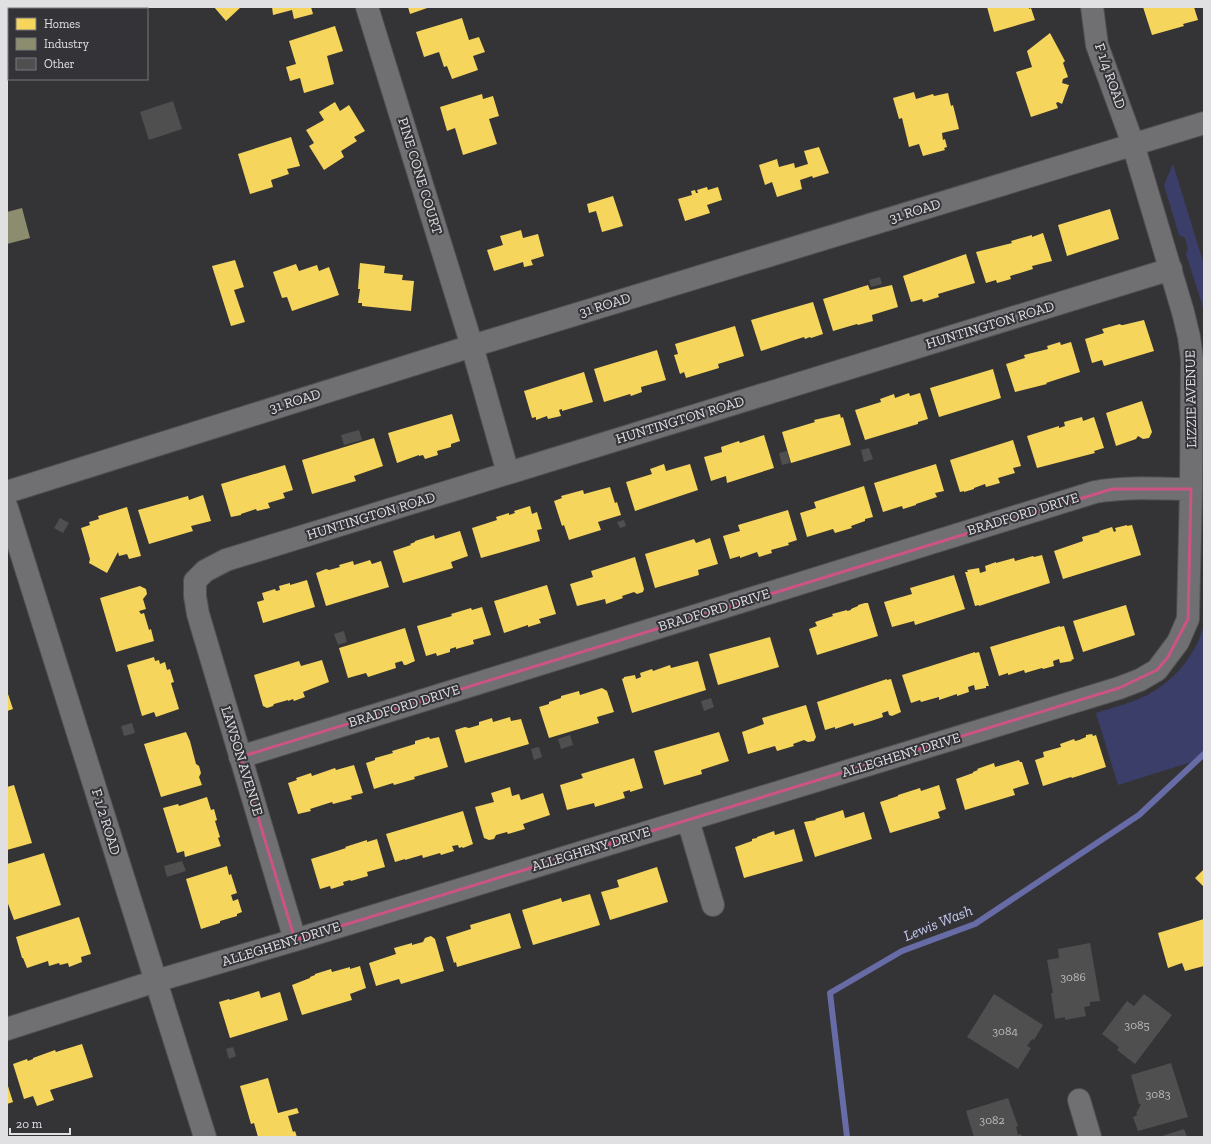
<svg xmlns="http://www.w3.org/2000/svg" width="1211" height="1144" viewBox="0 0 1211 1144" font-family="'Zilla Slab',serif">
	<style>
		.green { fill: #3c3e6a }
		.homes { fill: #f6d55c }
		.industry { fill: #8c8c6e }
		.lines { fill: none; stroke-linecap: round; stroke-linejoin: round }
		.stream { stroke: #686ca6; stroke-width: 6 }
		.building { fill: #504f50 }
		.minor-casing { stroke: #505052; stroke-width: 24 }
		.minor { stroke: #707072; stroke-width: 22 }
		.marked { fill: none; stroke: #cb5484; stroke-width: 3; stroke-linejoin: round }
		.labels { text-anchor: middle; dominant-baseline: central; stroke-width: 4; stroke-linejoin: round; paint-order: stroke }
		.number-label { font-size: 12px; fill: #bcbcbe }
		.street-label { font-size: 14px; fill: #e0e0e3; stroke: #333338 }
		.water-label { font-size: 15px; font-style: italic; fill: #c9cef2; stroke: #333338 }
	</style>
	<rect width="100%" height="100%" fill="#343437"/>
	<path class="green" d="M1173 164 1204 265V316L1202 304 1186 254 1188 249 1185 238 1179 235 1164 185Z
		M1204 624V758L1118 785 1096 713C1111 708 1128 704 1143 697 1172 684 1197 655 1204 624Z"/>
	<path class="homes" d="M214 7H241L226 21Z
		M272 7H311L313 14 294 19 292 10 273 15Z
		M408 7H430L410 14Z
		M987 7H1029V9L1031 8 1035 20 994 32Z
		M1143 7H1194L1198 20 1183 24 1184 26 1152 35Z
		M462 18 469 40 479 37 485 52 473 56 478 70 452 79 447 66 444 67 439 52 424 57 416 32Z
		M335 26 343 51 327 56 334 84 304 93 300 78 290 81 286 67 296 64 289 41Z
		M1050 33 1065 61 1063 63 1068 77 1063 79 1062 83 1069 85 1062 104 1058 102 1056 103 1058 108 1031 117 1016 72 1032 67 1027 51Z
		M914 92 916 99 933 94 934 96 948 93 951 106 953 105 959 129 942 133 943 140 945 139 947 147 944 148 945 150 923 156 919 144 909 147 902 118 899 119 893 98Z
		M482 94 483 99 493 96 499 116 489 119 497 144 463 155 455 128 447 131 440 107Z
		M335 102 340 111 349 105 365 131 354 137 357 141 341 151 344 157 324 170 309 146 314 143 306 130 324 120 319 112Z
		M291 137 300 166 287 169 289 174 271 180 273 187 250 194 238 154Z
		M819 147 829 173 813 178 812 176 800 180 802 189 777 197 772 182 765 185 759 165 777 159 779 167 794 163 795 168 808 164 804 151Z
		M707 187 708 190 718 187 722 200 707 205 710 213 685 221 678 199 692 195 691 191 695 190 696 193H698L697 190Z
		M613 196 623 226 602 232 596 211 589 213 587 204Z
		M1110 209 1119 239 1067 256 1058 225Z
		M521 230 523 238 538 234 544 256 531 260 533 265 524 267 523 262 494 271 487 250 503 245 500 236Z
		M1043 233 1052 261 1032 266 1033 269 1010 276 1011 279 997 283 996 280 986 283 976 252 1012 243 1011 241 1032 235V237Z
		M966 254 975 283 938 294 939 297 923 302 922 299 911 302 903 276Z
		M235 260 244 287 234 290 245 322 231 326 212 266Z
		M360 263 385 266 384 273 403 275 402 280 414 281 411 311 362 306V303H358L360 289H358Z
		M296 264 299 271 317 265 319 271 329 267 339 295 292 311 287 297 282 298 273 272Z
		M868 285 870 290 892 285 898 307 872 315 873 321 858 325 857 324 833 331 823 299Z
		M813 302 823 334 811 338 810 337 805 339 804 337 761 351 751 320Z
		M1144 320 1154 351 1104 366 1102 360 1092 363 1085 339 1104 333 1102 329 1120 324 1121 325H1123Z
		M735 326 744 356 718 364 719 368 686 378 684 372 680 374 674 355 678 354 675 344Z
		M1060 342 1061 345 1071 342 1080 372 1046 383 1047 384 1015 392 1006 364 1025 358 1024 355 1048 349 1047 346Z
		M657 350 666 380 641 387 642 392 631 396 630 394 604 402 594 369Z
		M993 369 1001 398 939 417 930 388Z
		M584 372 593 402 562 411V409L559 410 561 416 548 419 547 416 536 420V417L532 418 524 391Z
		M909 393 910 396 920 393 928 419 918 422V424L865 440 855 410 881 402 880 399 894 394 895 398Z
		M1142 401 1152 432 1149 438 1143 439 1138 436 1136 439 1116 446 1106 413Z
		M452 414 460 441 451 444V447L437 451 438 455 425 459 423 455 419 456V455L397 463 388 433Z
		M840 414 841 418 843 417 851 445 791 463 782 432 815 422 814 420Z
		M1082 417 1083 421 1094 417 1104 448 1094 451 1095 453 1037 468 1027 436 1059 426V428L1065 426 1064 422Z
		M764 435 774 468 727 483 726 476 711 481 704 457 722 452 721 447 739 441 740 443Z
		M374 438 383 466 354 476 356 481 312 494 302 460Z
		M1013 440 1021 466 1013 468 1015 473 998 478 1000 483 986 487 985 484 974 488V489L964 492V491L960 492 950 460Z
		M664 464 666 471 690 464 698 490 635 511 626 482 652 474 650 469Z
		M936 464 944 491 935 493 937 497 916 504V505L903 509 902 506 883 512 874 483Z
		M285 465 293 490 283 493 285 498 268 503 270 508 257 511 256 509 241 514V515L231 517 221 484Z
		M864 486 873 517 865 519V521L851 526 852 528 835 533 833 529 807 537 800 513 816 508 814 502Z
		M610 487 615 503 617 502 621 515 598 522 601 530 569 540 564 525 562 526 554 501 562 498 561 496 583 490 584 494Z
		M203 495 211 521 191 526 193 531 149 544 138 510 188 496 189 500Z
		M530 506 532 514 537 512 542 529 537 530 540 541 481 558 472 528 497 520 496 517 509 513V515L515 513 514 511Z
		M127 507 141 556 129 559 127 554 119 556 118 552 107 573 89 563 90 559 81 528 90 525 89 522 99 519 98 516Z
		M788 510 797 540 788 543 789 545 771 550 772 553 759 557 757 552 740 558V556L730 559 723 536 740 531 738 525Z
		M1127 525V526L1132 525 1141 555 1063 579 1054 551 1083 541 1082 537 1100 532 1099 531 1112 527 1114 532 1116 531 1115 528Z
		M460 531 468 556 451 562 453 568 403 583 393 551 411 545 410 544 415 542V541L434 535 435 539Z
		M710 538 718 564 698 570 699 575 655 588 645 554 694 539 696 543Z
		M1042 555 1050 583 979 606V605L975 606 965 572H968L967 570 979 568 980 573 986 571 985 566 996 562V563L1014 558 1015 561 1033 556 1034 557Z
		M635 557 644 589 643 592 637 594 634 592 622 596 623 598 606 604 605 599 577 606 570 584 593 577 591 571Z
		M370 560 372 564 381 561 389 587 326 606 316 573 326 569 329 570 340 567 339 565 353 561 354 565Z
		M954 575 965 609 915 625 914 621 892 627 884 602 912 594 910 588Z
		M307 580 315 607 263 623 257 602 264 600 262 593 275 589 276 591 280 590 279 586 290 583V585Z
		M547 585 556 614 539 619 541 623 528 627V625L504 633 494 601Z
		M140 586 146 589 147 594 143 599 146 609 139 611 141 614 144 613 149 630 151 629 154 641 116 652 100 598Z
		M865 603H868L878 636 817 655 809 629 817 626 815 622 833 616 832 614 847 610V611L851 610V609L858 606V605Z
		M1126 605 1135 635 1083 652 1073 621Z
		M482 607 491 635 473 640 474 644 456 649V647L450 649V652L437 656 436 653 426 656 417 626 452 616 451 614 471 608 472 610Z
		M1060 626V627L1064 626 1074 659 1071 660 1072 661 1060 663 1059 659 1053 661 1054 666 1043 669 1042 668 1025 673 1024 670 1008 675V673L999 676 990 647Z
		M405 628 415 661 406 665H404L402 661 395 663 396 668 368 677 366 673 348 678 339 648Z
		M770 637 779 667 718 685 709 654Z
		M975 652V653L979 652 989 686H986V688L975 690 974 685 968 687 969 692 957 696V694L939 700V697L921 702 920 700 911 703 902 675Z
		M154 657 155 661 159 660 160 664 165 662 167 670 170 669 174 682 171 683 179 709 156 717 154 712 142 716 127 665Z
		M322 660 329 682 303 692 305 697 294 701 293 699 288 701V700L274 704 273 706 267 708 263 706 254 675 299 661 301 666Z
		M698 661 706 690 632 713 622 679 624 678V677L635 675 636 679 641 677 640 673 652 669 653 671 670 665 671 668Z
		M887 679V680L891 679 901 712 892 716 889 715 888 711 882 713 883 717 871 721 854 726 853 723 835 729V727L825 730 817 702Z
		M602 688 607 691 614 712 597 717 599 723 549 738 539 707 549 704V702L561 698V696L579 691 580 695Z
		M7 691 13 709 7 711Z
		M806 705 816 737 814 741 808 742 804 740 793 744 794 746 777 751 775 746 748 754 742 732 764 724 762 718Z
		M510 717 511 721 521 719 529 744 465 763 455 730 465 727 469 728 479 725V722L492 718 493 722Z
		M186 732 190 741 196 764 199 766 201 773 199 777 202 785 161 797 144 744Z
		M719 732 729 761 701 770 702 774 664 785 654 751Z
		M1092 734 1093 736 1096 735 1106 767 1072 778 1071 777 1043 786 1035 760 1044 757 1043 752 1061 747 1060 744 1074 739 1075 741 1079 740 1086 737V735Z
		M429 737 430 739 439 737 448 767 414 777 415 779 394 785 393 783 374 789 366 763 375 760V758L393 753 392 751 415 744V741Z
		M634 758 643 788 630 792V790L623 792 625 798 595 807 594 803 567 810 560 785 583 778 581 774Z
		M1019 760 1020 762H1022L1029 784 1013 789 1015 795 965 810 956 779 973 773V772L978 770 977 769 994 763 995 767Z
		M354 765 363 793 351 796 352 799 333 804 332 802 310 809 311 811 298 814 288 783 297 780 296 778 311 773 312 776 335 768 336 770Z
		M14 785 32 843 7 850V787Z
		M939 785 946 809 938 812 940 818 890 833 880 802 898 796V795L920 788 921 791Z
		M510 787 512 796 519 794 521 800 543 793 550 815 523 824 525 829 508 834 507 832 496 835 494 839 489 840 484 838 475 807 494 802 491 793Z
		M207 797 211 810 214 809 217 820 215 821 220 837 218 838 221 846 185 857 184 851 177 853 163 808 178 804 179 806Z
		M843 810 845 818 864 812 872 839 815 857 804 822 816 820 815 819Z
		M463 811 473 844 463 848 462 847 459 848 458 845 452 846 454 851 441 855 440 853 423 858 422 855 405 860V859L395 862 386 834Z
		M794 829 803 861 744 878 735 847 752 841V839L757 838V837L774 831 775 835Z
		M377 839 385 867 367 872 368 876 351 881 350 880 343 882 344 885 331 889 330 886 320 889 311 859 346 848 345 847 367 840V842Z
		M44 853 61 905 14 920 7 901V864Z
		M227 866 229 875 231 874 237 893 231 895 233 901 238 899 242 912 237 914V916L220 921V923L201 929 186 879Z
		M657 867 668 902 610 920 601 892 619 887 617 880Z
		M1204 869V887L1195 878Z
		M590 894 600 925 533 945 522 910 561 898 562 902Z
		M510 913 521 948 457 967 456 962 454 963 446 937 471 929 470 925Z
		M79 917 91 954 81 957 82 962 69 967 68 963 60 965 59 963 49 966 48 961 27 968 23 958H22L16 937Z
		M1204 919V966L1185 971 1182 963 1168 968 1158 933Z
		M431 936 435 939 444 971 401 984 399 979 376 986 369 963 396 954 394 948 412 943V945L423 942 425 938Z
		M360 966 366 988 350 994 352 1000 302 1015 292 985 310 978V977L315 975V974L331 969 332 972 350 967V969Z
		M259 991 261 998 280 992 288 1020 230 1038 219 1002 229 999 230 1000Z
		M82 1044 93 1077 50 1090 54 1100 37 1106 33 1096 24 1099 13 1064 27 1059 28 1061 33 1059V1058L55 1050 56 1052Z
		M268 1078 278 1113 297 1108 299 1113 288 1116 293 1132 295 1131 297 1137H258L254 1123 251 1124 240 1086Z
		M7 1083 13 1102 7 1104Z"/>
	<path class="industry" d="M22 208 30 238 7 244V212Z"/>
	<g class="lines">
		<path class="stream" d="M847 1137 830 993 902 951 975 924 1139 815 1204 754"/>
	</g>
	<path class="building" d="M173 101 182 129 149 140 140 112Z
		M880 277 882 284 871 287 869 280Z
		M359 430 362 440 344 445 341 435Z
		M869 448 873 459 864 462 861 450Z
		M787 451 790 463 782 465 779 453Z
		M60 518 69 523 63 533 54 528Z
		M624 520 626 526 620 528 617 522Z
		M344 631 347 642 338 645 334 634Z
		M711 698 714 707 704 711 701 701Z
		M132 723 135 733 124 736 121 726Z
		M570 735 573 745 561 749 558 739Z
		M539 747 542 757 534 760 531 749Z
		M182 861 186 871 167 877 164 866Z
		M1090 943 1100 1001 1090 1002V1006L1084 1007 1086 1016 1065 1020V1017L1055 1019 1051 993H1053L1047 960 1059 958 1058 949Z
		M994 994 1043 1025 1034 1040 1032 1039 1027 1046 1031 1048 1018 1069 967 1037Z
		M1144 994 1172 1015 1135 1064 1117 1050 1119 1047 1102 1034 1127 1001 1134 1006Z
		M233 1047 236 1056 229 1059 226 1049Z
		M1171 1063 1188 1117 1138 1131 1133 1117 1138 1115 1136 1114 1141 1104H1139L1131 1075Z
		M1008 1098 1018 1126 1016 1127 1018 1135 1021 1134 1022 1137H974L966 1111Z
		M1184 1129 1187 1137H1159Z"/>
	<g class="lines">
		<defs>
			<path id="minor" d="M367 7 472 346 508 473
				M7 492 472 346 1204 123
				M7 508 205 1137
				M240 757 1095 492C1127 486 1159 489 1191 489
				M688 820 713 905
				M295 940 198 614 195 596V581L205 571 226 560 1171 269
				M7 1029 156 981 295 940 1119 688 1140 680 1157 670 1178 642 1188 619 1191 489 1192 359 1189 337 1183 312 1133 144 1097 45 1092 7
				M1079 1100 1090 1137"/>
		</defs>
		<use href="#minor" class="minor-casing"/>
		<use href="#minor" class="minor"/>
	</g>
	<path class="marked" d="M1112 489H1191L1188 619 1168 657 1157 670 1119 688 295 940 240 757Z"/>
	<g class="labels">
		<g class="number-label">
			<text x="1073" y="977">3086</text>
			<text x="1137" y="1025">3085</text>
			<text x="1005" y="1031">3084</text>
			<text x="1158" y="1094">3083</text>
			<text x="992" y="1120">3082</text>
		</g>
		<g class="street-label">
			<text transform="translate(1110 76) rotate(71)">F 1/4 ROAD</text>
			<text transform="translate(420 176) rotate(73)">PINE CONE COURT</text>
			<text transform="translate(915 211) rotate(-17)">31 ROAD</text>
			<text transform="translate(605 305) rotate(-17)">31 ROAD</text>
			<text transform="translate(990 325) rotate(-17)">HUNTINGTON ROAD</text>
			<text transform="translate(1191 399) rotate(-91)">LIZZIE AVENUE</text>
			<text transform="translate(295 401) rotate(-17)">31 ROAD</text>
			<text transform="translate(680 420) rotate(-17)">HUNTINGTON ROAD</text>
			<text transform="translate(1023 514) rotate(-17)">BRADFORD DRIVE</text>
			<text transform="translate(371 516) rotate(-17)">HUNTINGTON ROAD</text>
			<text transform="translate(714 610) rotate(-17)">BRADFORD DRIVE</text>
			<text transform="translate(404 706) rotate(-17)">BRADFORD DRIVE</text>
			<text transform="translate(901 755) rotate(-17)">ALLEGHENY DRIVE</text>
			<text transform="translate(242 761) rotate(73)">LAWSON AVENUE</text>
			<text transform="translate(106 822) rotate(73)">F 1/2 ROAD</text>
			<text transform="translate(591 849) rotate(-17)">ALLEGHENY DRIVE</text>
			<text transform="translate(281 944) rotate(-17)">ALLEGHENY DRIVE</text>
		</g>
		<g class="water-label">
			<text transform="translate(938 923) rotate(-22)">Lewis Wash</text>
		</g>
	</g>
	<rect width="1211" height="1144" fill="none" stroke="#e0e0e3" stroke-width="16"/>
	<rect x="8" y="8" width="140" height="72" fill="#333338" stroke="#78787c"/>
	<rect x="16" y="18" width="20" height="12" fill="#f6d55c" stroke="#78787c"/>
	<text x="44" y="28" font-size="12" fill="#e0e0e3">Homes</text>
	<rect x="16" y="38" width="20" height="12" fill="#8c8c6e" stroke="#78787c"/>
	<text x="44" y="48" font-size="12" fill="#e0e0e3">Industry</text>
	<rect x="16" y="58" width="20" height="12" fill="#504f50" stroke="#78787c"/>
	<text x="44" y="68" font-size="12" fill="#e0e0e3">Other</text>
	<path d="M10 1128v6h60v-6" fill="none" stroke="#e0e0e3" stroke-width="2"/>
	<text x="16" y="1128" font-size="12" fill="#e0e0e3" stroke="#333338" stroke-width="3" paint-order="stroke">20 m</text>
</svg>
